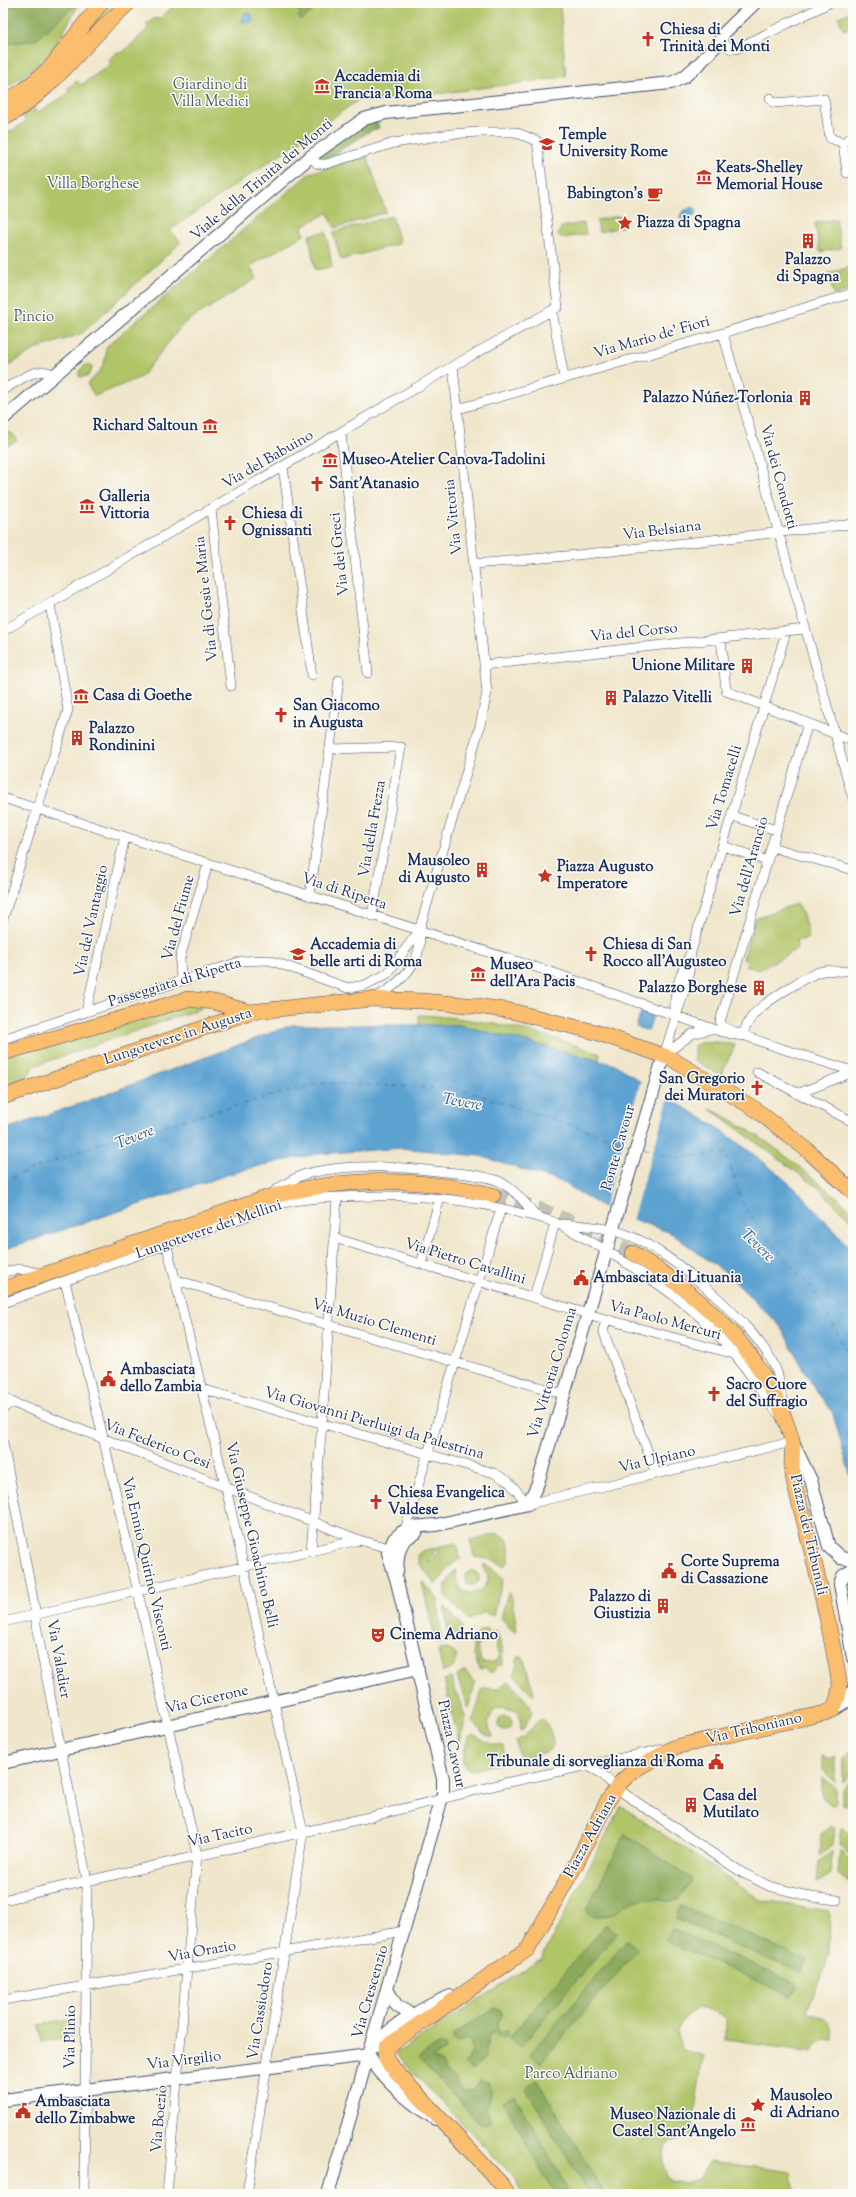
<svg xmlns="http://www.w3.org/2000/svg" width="856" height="2197" viewBox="0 0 856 2197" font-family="'Sorts Mill Goudy',serif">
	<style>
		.green { fill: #b0c467; stroke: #667a62; fill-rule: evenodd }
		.forest { fill: #8caa5c; stroke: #546c5d }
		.water { fill: #5da3d2; stroke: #3c6998 }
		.pier { fill: #f0e6cb }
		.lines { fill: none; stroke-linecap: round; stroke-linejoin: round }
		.ferry { stroke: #355d8c; stroke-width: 1; stroke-dasharray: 5 4; stroke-linecap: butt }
		.primary-tunnel { stroke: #c5c1b5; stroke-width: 15; stroke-dasharray: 15 8; stroke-linecap: butt }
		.minor-casing { stroke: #3b4a6e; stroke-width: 10 }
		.tertiary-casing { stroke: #3b4a6e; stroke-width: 14 }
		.primary-casing { stroke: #3b4a6e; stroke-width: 16 }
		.minor { stroke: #fff; stroke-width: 9 }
		.tertiary { stroke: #fff; stroke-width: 12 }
		.primary { stroke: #fbbd6e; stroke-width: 15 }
		.labels { text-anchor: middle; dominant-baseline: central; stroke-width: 3; stroke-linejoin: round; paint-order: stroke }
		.poi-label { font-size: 15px; font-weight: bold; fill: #1b2f5e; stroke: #fdfcf7; text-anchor: start }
		.park-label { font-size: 15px; fill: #485c61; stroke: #fdfcf7 }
		.street-label { font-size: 15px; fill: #1b2f5e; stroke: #fdfcf7 }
		.water-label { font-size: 16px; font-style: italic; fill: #355d8c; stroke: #fdfcf7 }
	</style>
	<rect width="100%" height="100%" fill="#fdfcf7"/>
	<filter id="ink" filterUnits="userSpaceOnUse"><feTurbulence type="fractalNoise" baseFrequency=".025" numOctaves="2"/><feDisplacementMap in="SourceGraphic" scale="8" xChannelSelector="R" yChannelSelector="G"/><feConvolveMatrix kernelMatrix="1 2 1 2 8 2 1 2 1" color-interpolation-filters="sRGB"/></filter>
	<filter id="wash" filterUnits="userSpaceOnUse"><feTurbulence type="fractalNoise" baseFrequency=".012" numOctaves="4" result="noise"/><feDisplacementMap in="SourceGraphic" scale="16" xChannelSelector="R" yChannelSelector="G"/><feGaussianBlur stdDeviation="0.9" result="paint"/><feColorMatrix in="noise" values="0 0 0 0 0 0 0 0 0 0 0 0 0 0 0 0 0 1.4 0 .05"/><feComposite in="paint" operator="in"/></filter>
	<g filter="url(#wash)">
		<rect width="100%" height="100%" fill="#f0e6cb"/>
		<path class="green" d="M3 3H79L52 53 3 91Z
			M110 3H121L72 52 105 8Z
			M177 3H555L560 5 566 77 374 102 360 99 170 230 181 242 81 334 36 349 3 369V136L26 122 22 115 34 109 37 113 69 93 67 89 77 81 81 85 111 64 108 60 117 52 122 53 149 28 146 25 155 18 158 20Z
			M853 11V26L844 30 838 17Z
			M367 156 386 212 335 228 328 213 302 226 304 235 250 266 256 279 184 323 141 377 95 396 87 384C100 373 107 364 106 347L310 173Z
			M392 216 400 243 341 260 333 232Z
			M619 216 625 220 622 227 599 232 597 220Z
			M836 219 841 248 820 252 815 223Z
			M584 223 586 234 564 238 558 235 561 227Z
			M326 232 332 267 315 270 309 235Z
			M853 266V289L834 295 828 274Z
			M85 365 92 366V369L88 376 81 377 79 376V371Z
			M3 431 13 434 17 441 3 447Z
			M796 904 803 915 809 938 796 941 797 949 759 970 746 966 748 961 743 959 755 918Z
			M187 1001 202 1008 34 1066 27 1077 3 1085V1056Z
			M419 1015C481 1018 543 1032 600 1054L599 1060 459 1025H419Z
			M716 1042 735 1045 721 1076 694 1060V1046L699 1043Z
			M710 1109C760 1132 802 1169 845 1204L853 1212V1222L816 1186Z
			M497 1534C512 1536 509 1549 509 1561L504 1566 489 1558 474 1556 470 1540Z
			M456 1543 461 1559 453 1563 436 1584 418 1563V1554L422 1551 435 1548 436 1550 428 1562 430 1563 438 1552 437 1547Z
			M484 1564 497 1572 503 1580 493 1615 483 1613 468 1620 445 1595 446 1585 455 1570 457 1571 456 1579 461 1590C472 1596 486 1593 488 1578 488 1572 482 1569 484 1564Z
			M465 1578a7 7 0 1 1 14 0a7 7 0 1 1-14 0Z
			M422 1582 438 1599 442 1642 436 1643Z
			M508 1592 511 1594 517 1630 514 1632 501 1618Z
			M445 1607 463 1627 459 1642 448 1641Z
			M486 1629 491 1633 496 1631 502 1647 503 1665H498L494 1672H489L485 1668 480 1670 474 1655 472 1636H478L479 1632ZM490 1638 495 1640 499 1658C494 1663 487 1664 481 1662L477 1645 481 1640Z
			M447 1649C464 1654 456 1669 443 1672L438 1650Z
			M518 1657H523L534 1692 533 1695 514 1675Z
			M465 1671 475 1683 468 1709 457 1676Z
			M451 1678 466 1719 459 1742 444 1680Z
			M509 1681 531 1707 532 1712 523 1730 520 1731 521 1719 517 1711 503 1707 495 1709C488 1718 486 1726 493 1735L492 1738 483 1733 473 1721 483 1688 497 1689Z
			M498 1723a7 7 0 1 1 14 0a7 7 0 1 1-14 0Z
			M539 1720H544C550 1728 555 1740 552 1748L546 1752 519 1758 516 1741 525 1736Z
			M473 1734 490 1744 503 1746 506 1762 473 1770 467 1768 462 1760 468 1738Z
			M853 1750V1773L843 1782V1759Z
			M822 1756 830 1760 834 1757 835 1759V1782L822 1769Z
			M822 1776 835 1788V1803L831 1805 822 1797Z
			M853 1779V1799L846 1805 842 1804V1789Z
			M621 1806 762 1901 830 1911 829 1954 807 2012C827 2020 832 2018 832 2041L825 2040 817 2043 812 2052 726 2040V2018C701 2002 688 2007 676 2033L682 2048 703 2056 691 2138 670 2141C661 2156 660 2166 671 2181L686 2184 701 2179 709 2161 792 2172 794 2189 804 2194H521L516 2179 395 2054 542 1958Z
			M831 1826 835 1829 833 1844 819 1855 821 1834Z
			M842 1828H845L853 1836 852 1857 840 1844Z
			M832 1850 831 1874 817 1883 819 1861Z
			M840 1850 852 1862 850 1884 838 1874Z
			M70 2020 73 2036 42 2042 39 2025Z"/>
		<path class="forest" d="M15 3H77L36 40 3 44V8L17 6Z
			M293 3H323L301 20 298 16 301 14Z
			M376 118 379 128 370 131 324 161 319 160 316 155Z
			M625 1834 692 1879 678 1900C666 1904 654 1896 641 1899 619 1904 619 1920 590 1915L586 1910 589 1904Z
			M682 1906 807 1960 801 1973 676 1919Z
			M606 1924 617 1933 520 2047 509 2038Z
			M672 1929 797 1983 791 1996 666 1941Z
			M627 1940 638 1949 541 2063 530 2054Z
			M494 2008 500 2010 503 2014 497 2023V2030L500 2032 507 2029 508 2035 503 2038 495 2033 489 2034 485 2057 474 2069H470L465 2063 472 2052 471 2042 466 2039 457 2043 453 2040V2035Z
			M440 2044 445 2046V2051L432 2058 442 2063 446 2074 455 2078 458 2086 463 2091H472L480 2081 488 2083 491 2094 485 2109 491 2118 489 2123 482 2124 476 2119 418 2058Z
			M538 2080V2081L605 2194H589L526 2088Z
			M515 2095 570 2194H554L503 2101Z"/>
		<path class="water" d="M241.5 18a5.5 5.5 0 1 1 11 0a5.5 5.5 0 1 1-11 0Z
			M694 207 697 210 694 216 687 220 681 219 680 216 683 211Z
			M641 1012 653 1015 648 1031 636 1027Z
			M292 1025H459L616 1065 641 1082 714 1125 760 1159 798 1191 853 1251V1485L832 1411 816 1391 780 1326 727 1274 671 1233 608 1210 562 1182 480 1156 401 1148 318 1154 281 1161 239 1171 3 1250V1130L82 1103Z"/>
		<path class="pier" d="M641 1080 669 1097 632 1220 603 1210Z"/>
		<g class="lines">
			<path class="ferry" d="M643 1148 674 1158 726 1153 742 1202 762 1233 815 1292 853 1363
				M3 1181 100 1143 319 1083 460 1089 632 1145"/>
		</g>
	</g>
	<g filter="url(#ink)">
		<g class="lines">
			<path class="primary-tunnel" d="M493 1195C543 1208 587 1228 633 1253"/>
			<defs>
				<path id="minor" d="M720 41 731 49H736L829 3
					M770 98 774 103 824 99 830 138 843 143
					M853 136 843 143 847 173 853 171
					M552 310 564 378
					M723 333 853 799
					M3 390C17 382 38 364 54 375
					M458 409 723 333 853 293
					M341 433 368 673
					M283 467 312 675
					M211 509 231 686
					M474 564 577 555 853 524
					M3 631 453 366 558 307 537 141 515 132H479L451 134 394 143 326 164H318L310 157
					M721 639 726 691 853 741
					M484 665 804 629
					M808 723 720 1022C723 1033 835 1065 853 1071
					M330 749 401 747 372 916
					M3 798 554 973 719 1031 742 1036
					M732 816 776 830
					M723 846 767 861
					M771 847 853 870
					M310 896 339 680
					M3 919 68 710 50 604
					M181 980 180 958 208 864
					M375 998C399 985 425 961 419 931
					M86 1012 125 837
					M676 1015C671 994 682 971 691 952L786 632
					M742 1036C745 1028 749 1020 754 1014 764 1003 808 974 823 971 833 969 843 974 853 969
					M3 1039 242 961 269 960 348 988 365 985 387 974 419 931 480 726 487 692 453 366
					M664 1055 688 979 691 957
					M664 1055 692 1034 711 1029
					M757 1072 853 1122
					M797 1094 853 1072
					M271 1194C284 1184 298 1175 314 1172 357 1163 402 1167 445 1172 461 1173 480 1175 496 1180 512 1186 526 1204 537 1217
					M562 1224C583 1226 605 1227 625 1234 668 1248 755 1325 774 1365 780 1377 781 1391 782 1404
					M164 1234 229 1501 303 1832 247 2194
					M334 1238 598 1317 734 1354
					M421 1264 440 1198
					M3 1272 20 1269 44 1274
					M176 1280 563 1394
					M65 1281 104 1441 197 1855 167 2194
					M534 1297 555 1223
					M3 1303 255 1213C287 1196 341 1197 377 1196 423 1195 468 1200 512 1211 527 1215 542 1217 556 1223 585 1237 611 1253 637 1270 665 1288 693 1308 715 1332 727 1345 738 1358 748 1372 758 1386 766 1401 778 1413
					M607 1319 603 1330 656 1474
					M202 1389 494 1473 508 1481 528 1504 792 1442
					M3 1395 11 1402
					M3 1409 11 1402 359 1540 389 1548
					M3 1443 36 1615V1625L87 1880 84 2194
					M405 1530 501 1208
					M311 1550 322 1424 337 1198
					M3 1622 359 1540
					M586 1765 601 1773 616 1788 712 1853 743 1873 769 1886 812 1897 837 1900
					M3 1900 374 1816 505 1783 664 1749
					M3 2000 405 1931"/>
				<path id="tertiary" d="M3 419 310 157 364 119 386 113 671 83 684 77 701 62 720 41 724 33 755 3
					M793 1443 811 1480 829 1547 841 1558 853 1560
					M853 1570 843 1576 840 1584 853 1658
					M397 1572C398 1554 397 1541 416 1533
					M833 1710 846 1702 853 1691
					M3 1763 418 1669
					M388 1991 397 2006 414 2016
					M373 2047C387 2028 429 2004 451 1996
					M369 2055C382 2080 411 2103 435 2119
					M3 2100 369 2055
					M328 2194 443 1794V1779L397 1582 388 1553 394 1539 402 1532 412 1527 436 1525 528 1504 538 1483 664 1055"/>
				<path id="primary" d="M3 104 25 89 50 68 101 3
					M3 119C55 90 85 40 129 3
					M3 1053 188 999 214 1002 250 1012
					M3 1097 250 1012 371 999 422 1001 477 1006 511 1011 595 1032 670 1058 755 1109 806 1149 853 1192
					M3 1289 266 1198C343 1176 415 1177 493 1195
					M508 2194 503 2186 389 2064 385 2057 386 2047 528 1949 577 1862 607 1802 621 1782 634 1770 675 1747 825 1713 833 1710 838 1697 840 1686C829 1621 814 1558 797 1494 795 1485 792 1476 792 1467 791 1459 794 1448 792 1440 766 1353 707 1300 633 1253"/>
			</defs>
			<use href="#minor" class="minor-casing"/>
			<use href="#tertiary" class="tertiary-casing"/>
			<use href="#primary" class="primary-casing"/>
			<use href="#minor" class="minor"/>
			<use href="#tertiary" class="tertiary"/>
			<use href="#primary" class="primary"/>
		</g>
	</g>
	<defs>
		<symbol id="church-bare" viewBox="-9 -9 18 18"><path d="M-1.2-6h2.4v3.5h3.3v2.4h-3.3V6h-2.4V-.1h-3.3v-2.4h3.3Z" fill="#c8321e" stroke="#fdfcf7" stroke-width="2.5" paint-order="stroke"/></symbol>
		<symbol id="museum-bare" viewBox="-9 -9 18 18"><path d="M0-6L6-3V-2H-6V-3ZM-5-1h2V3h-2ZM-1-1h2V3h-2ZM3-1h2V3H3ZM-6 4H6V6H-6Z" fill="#c8321e" stroke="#fdfcf7" stroke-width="2.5" paint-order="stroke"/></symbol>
		<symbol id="university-bare" viewBox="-9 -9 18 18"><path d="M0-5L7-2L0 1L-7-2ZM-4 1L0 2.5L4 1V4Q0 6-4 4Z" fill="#c8321e" stroke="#fdfcf7" stroke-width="2.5" paint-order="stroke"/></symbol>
		<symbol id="cafe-bare" viewBox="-9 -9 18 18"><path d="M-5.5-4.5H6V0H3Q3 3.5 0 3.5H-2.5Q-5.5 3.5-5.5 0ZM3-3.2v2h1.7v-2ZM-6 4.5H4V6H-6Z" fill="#c8321e" stroke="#fdfcf7" stroke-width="2.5" paint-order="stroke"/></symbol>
		<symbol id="sight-bare" viewBox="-9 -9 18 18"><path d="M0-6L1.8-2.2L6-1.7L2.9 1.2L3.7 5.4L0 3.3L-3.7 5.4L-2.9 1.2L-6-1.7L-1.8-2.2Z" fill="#c8321e" stroke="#fdfcf7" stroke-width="2.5" paint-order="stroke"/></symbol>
		<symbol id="building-bare" viewBox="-9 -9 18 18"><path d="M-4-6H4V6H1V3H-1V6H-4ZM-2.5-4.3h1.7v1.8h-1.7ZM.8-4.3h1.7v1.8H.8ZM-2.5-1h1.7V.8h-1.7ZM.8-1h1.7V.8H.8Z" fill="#c8321e" stroke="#fdfcf7" stroke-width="2.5" paint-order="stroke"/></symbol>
		<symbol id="civic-bare" viewBox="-9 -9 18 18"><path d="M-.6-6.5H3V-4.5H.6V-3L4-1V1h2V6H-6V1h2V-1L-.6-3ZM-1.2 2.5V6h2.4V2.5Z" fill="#c8321e" stroke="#fdfcf7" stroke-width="2.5" paint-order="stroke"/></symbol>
		<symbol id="theatre-bare" viewBox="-9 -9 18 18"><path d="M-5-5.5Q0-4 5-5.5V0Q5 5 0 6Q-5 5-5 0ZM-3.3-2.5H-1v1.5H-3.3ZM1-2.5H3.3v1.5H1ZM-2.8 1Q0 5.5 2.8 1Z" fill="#c8321e" stroke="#fdfcf7" stroke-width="2.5" paint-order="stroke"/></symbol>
	</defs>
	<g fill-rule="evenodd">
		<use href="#church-bare" x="637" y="28" width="22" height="22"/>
		<use href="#museum-bare" x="311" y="75" width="22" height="22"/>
		<use href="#university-bare" x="536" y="133" width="22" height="22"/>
		<use href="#museum-bare" x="693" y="166" width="22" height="22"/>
		<use href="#cafe-bare" x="644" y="183" width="22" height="22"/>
		<use href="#sight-bare" x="614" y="212" width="22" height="22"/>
		<use href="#building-bare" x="797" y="230" width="22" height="22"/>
		<use href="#building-bare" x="794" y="387" width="22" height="22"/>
		<use href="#museum-bare" x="199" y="415" width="22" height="22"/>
		<use href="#museum-bare" x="319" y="449" width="22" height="22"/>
		<use href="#church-bare" x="306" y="473" width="22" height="22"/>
		<use href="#museum-bare" x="76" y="495" width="22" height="22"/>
		<use href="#church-bare" x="219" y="512" width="22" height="22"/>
		<use href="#building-bare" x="736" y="655" width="22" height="22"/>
		<use href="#museum-bare" x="70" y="685" width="22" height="22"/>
		<use href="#building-bare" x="600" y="687" width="22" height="22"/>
		<use href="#church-bare" x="270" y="704" width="22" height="22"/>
		<use href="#building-bare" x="66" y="727" width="22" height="22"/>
		<use href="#building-bare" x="471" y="859" width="22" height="22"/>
		<use href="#sight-bare" x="534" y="865" width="22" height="22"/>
		<use href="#university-bare" x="287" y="943" width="22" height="22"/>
		<use href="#church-bare" x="580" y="943" width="22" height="22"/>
		<use href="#museum-bare" x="467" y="963" width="22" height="22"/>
		<use href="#building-bare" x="748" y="977" width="22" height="22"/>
		<use href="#church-bare" x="746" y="1077" width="22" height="22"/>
		<use href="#civic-bare" x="570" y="1267" width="22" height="22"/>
		<use href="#civic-bare" x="97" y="1368" width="22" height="22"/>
		<use href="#church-bare" x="703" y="1383" width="22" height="22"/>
		<use href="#church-bare" x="365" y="1491" width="22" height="22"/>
		<use href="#civic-bare" x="658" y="1560" width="22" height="22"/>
		<use href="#building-bare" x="652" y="1595" width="22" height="22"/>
		<use href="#theatre-bare" x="367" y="1624" width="22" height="22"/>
		<use href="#civic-bare" x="705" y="1751" width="22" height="22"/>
		<use href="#building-bare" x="680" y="1794" width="22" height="22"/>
		<use href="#sight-bare" x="747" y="2094" width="22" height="22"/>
		<use href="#civic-bare" x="12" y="2100" width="22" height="22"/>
		<use href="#museum-bare" x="737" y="2113" width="22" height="22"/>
	</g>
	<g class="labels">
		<g class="poi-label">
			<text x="660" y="30">Chiesa di<tspan x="660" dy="17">Trinità dei Monti</tspan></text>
			<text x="334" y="77">Accademia di<tspan x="334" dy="17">Francia a Roma</tspan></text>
			<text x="559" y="135">Temple<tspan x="559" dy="17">University Rome</tspan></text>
			<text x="716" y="168">Keats-Shelley<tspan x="716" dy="17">Memorial House</tspan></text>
			<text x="643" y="194" text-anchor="end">Babington's</text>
			<text x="637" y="223">Piazza di Spagna</text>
			<text x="808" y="260" text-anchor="middle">Palazzo<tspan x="808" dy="17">di Spagna</tspan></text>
			<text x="793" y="398" text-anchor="end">Palazzo Núñez-Torlonia</text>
			<text x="198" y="426" text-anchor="end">Richard Saltoun</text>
			<text x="342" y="460">Museo-Atelier Canova-Tadolini</text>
			<text x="329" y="484">Sant'Atanasio</text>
			<text x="99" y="497">Galleria<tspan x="99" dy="17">Vittoria</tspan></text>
			<text x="242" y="514">Chiesa di<tspan x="242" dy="17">Ognissanti</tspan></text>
			<text x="735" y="666" text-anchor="end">Unione Militare</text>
			<text x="93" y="696">Casa di Goethe</text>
			<text x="623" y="698">Palazzo Vitelli</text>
			<text x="293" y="706">San Giacomo<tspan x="293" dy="17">in Augusta</tspan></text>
			<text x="89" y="729">Palazzo<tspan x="89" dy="17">Rondinini</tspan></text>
			<text x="470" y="861" text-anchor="end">Mausoleo<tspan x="470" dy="17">di Augusto</tspan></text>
			<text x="557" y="867">Piazza Augusto<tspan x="557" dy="17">Imperatore</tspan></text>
			<text x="310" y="945">Accademia di<tspan x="310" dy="17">belle arti di Roma</tspan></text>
			<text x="603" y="945">Chiesa di San<tspan x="603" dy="17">Rocco all'Augusteo</tspan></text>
			<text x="490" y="965">Museo<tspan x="490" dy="17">dell'Ara Pacis</tspan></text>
			<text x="747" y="988" text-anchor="end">Palazzo Borghese</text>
			<text x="745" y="1079" text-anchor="end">San Gregorio<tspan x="745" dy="17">dei Muratori</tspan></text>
			<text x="593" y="1278">Ambasciata di Lituania</text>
			<text x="120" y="1370">Ambasciata<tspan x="120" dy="17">dello Zambia</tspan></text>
			<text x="726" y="1385">Sacro Cuore<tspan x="726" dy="17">del Suffragio</tspan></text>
			<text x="388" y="1493">Chiesa Evangelica<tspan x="388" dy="17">Valdese</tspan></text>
			<text x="681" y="1562">Corte Suprema<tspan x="681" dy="17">di Cassazione</tspan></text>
			<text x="651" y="1597" text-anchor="end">Palazzo di<tspan x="651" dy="17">Giustizia</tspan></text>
			<text x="390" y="1635">Cinema Adriano</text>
			<text x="704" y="1762" text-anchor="end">Tribunale di sorveglianza di Roma</text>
			<text x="703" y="1796">Casa del<tspan x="703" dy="17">Mutilato</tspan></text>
			<text x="770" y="2096">Mausoleo<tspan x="770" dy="17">di Adriano</tspan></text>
			<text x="35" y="2102">Ambasciata<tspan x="35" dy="17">dello Zimbabwe</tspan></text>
			<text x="736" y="2115" text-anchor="end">Museo Nazionale di<tspan x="736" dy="17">Castel Sant’Angelo</tspan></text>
		</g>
		<g class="park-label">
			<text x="210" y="85">Giardino di<tspan x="210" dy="17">Villa Medici</tspan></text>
			<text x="93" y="184">Villa Borghese</text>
			<text x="34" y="317">Pincio</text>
			<text x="571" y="2074">Parco Adriano</text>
		</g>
		<g class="street-label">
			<text transform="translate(262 180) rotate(-40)">Viale della Trinità dei Monti</text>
			<text transform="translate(652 338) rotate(-16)">Via Mario de' Fiori</text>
			<text transform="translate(268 460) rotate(-30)">Via del Babuino</text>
			<text transform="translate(778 477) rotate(75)">Via dei Condotti</text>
			<text transform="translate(454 517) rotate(-96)">Via Vittoria</text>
			<text transform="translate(662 531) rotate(-7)">Via Belsiana</text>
			<text transform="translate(340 554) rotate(-96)">Via dei Greci</text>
			<text transform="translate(207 599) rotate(-96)">Via di Gesù e Maria</text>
			<text transform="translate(634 633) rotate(-6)">Via del Corso</text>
			<text transform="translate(725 788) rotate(-73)">Via Tomacelli</text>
			<text transform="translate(373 829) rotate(-80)">Via della Frezza</text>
			<text transform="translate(750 867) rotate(-74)">Via dell'Arancio</text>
			<text transform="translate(344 892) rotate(18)">Via di Ripetta</text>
			<text transform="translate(179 918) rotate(-75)">Via del Fiume</text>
			<text transform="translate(92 921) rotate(-78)">Via del Vantaggio</text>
			<text transform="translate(175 983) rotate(-17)">Passeggiata di Ripetta</text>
			<text transform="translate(178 1037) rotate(-18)">Lungotevere in Augusta</text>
			<text transform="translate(619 1148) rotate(-74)">Ponte Cavour</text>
			<text transform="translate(209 1230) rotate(-19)">Lungotevere dei Mellini</text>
			<text transform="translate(465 1262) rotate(17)">Via Pietro Cavallini</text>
			<text transform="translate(665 1321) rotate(15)">Via Paolo Mercuri</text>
			<text transform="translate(374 1323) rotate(17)">Via Muzio Clementi</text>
			<text transform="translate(553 1373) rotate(-73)">Via Vittoria Colonna</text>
			<text transform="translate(374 1424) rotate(16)">Via Giovanni Pierluigi da Palestrina</text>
			<text transform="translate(157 1445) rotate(21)">Via Federico Cesi</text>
			<text transform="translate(657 1460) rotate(-13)">Via Ulpiano</text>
			<text transform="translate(251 1535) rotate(77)">Via Giuseppe Gioachino Belli</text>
			<text transform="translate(808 1535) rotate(77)">Piazza dei Tribunali</text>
			<text transform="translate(146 1564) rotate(77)">Via Ennio Quirino Visconti</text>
			<text transform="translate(58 1659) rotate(80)">Via Valadier</text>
			<text transform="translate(207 1700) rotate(-13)">Via Cicerone</text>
			<text transform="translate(754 1729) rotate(-13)">Via Triboniano</text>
			<text transform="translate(451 1744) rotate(78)">Piazza Cavour</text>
			<text transform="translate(220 1836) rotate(-12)">Via Tacito</text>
			<text transform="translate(591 1836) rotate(-61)">Piazza Adriana</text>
			<text transform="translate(202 1952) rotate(-10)">Via Orazio</text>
			<text transform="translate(371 1992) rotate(-74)">Via Crescenzio</text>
			<text transform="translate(261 2011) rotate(-81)">Via Cassiodoro</text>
			<text transform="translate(71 2037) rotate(-89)">Via Plinio</text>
			<text transform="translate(184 2061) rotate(-7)">Via Virgilio</text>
			<text transform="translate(160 2119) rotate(-85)">Via Boezio</text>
		</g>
		<g class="water-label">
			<text transform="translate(462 1103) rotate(10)">Tevere</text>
			<text transform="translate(135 1138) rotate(-22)">Tevere</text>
			<text transform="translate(757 1246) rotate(44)">Tevere</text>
		</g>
	</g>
	<rect width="856" height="2197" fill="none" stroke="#fdfcf7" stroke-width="16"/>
</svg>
